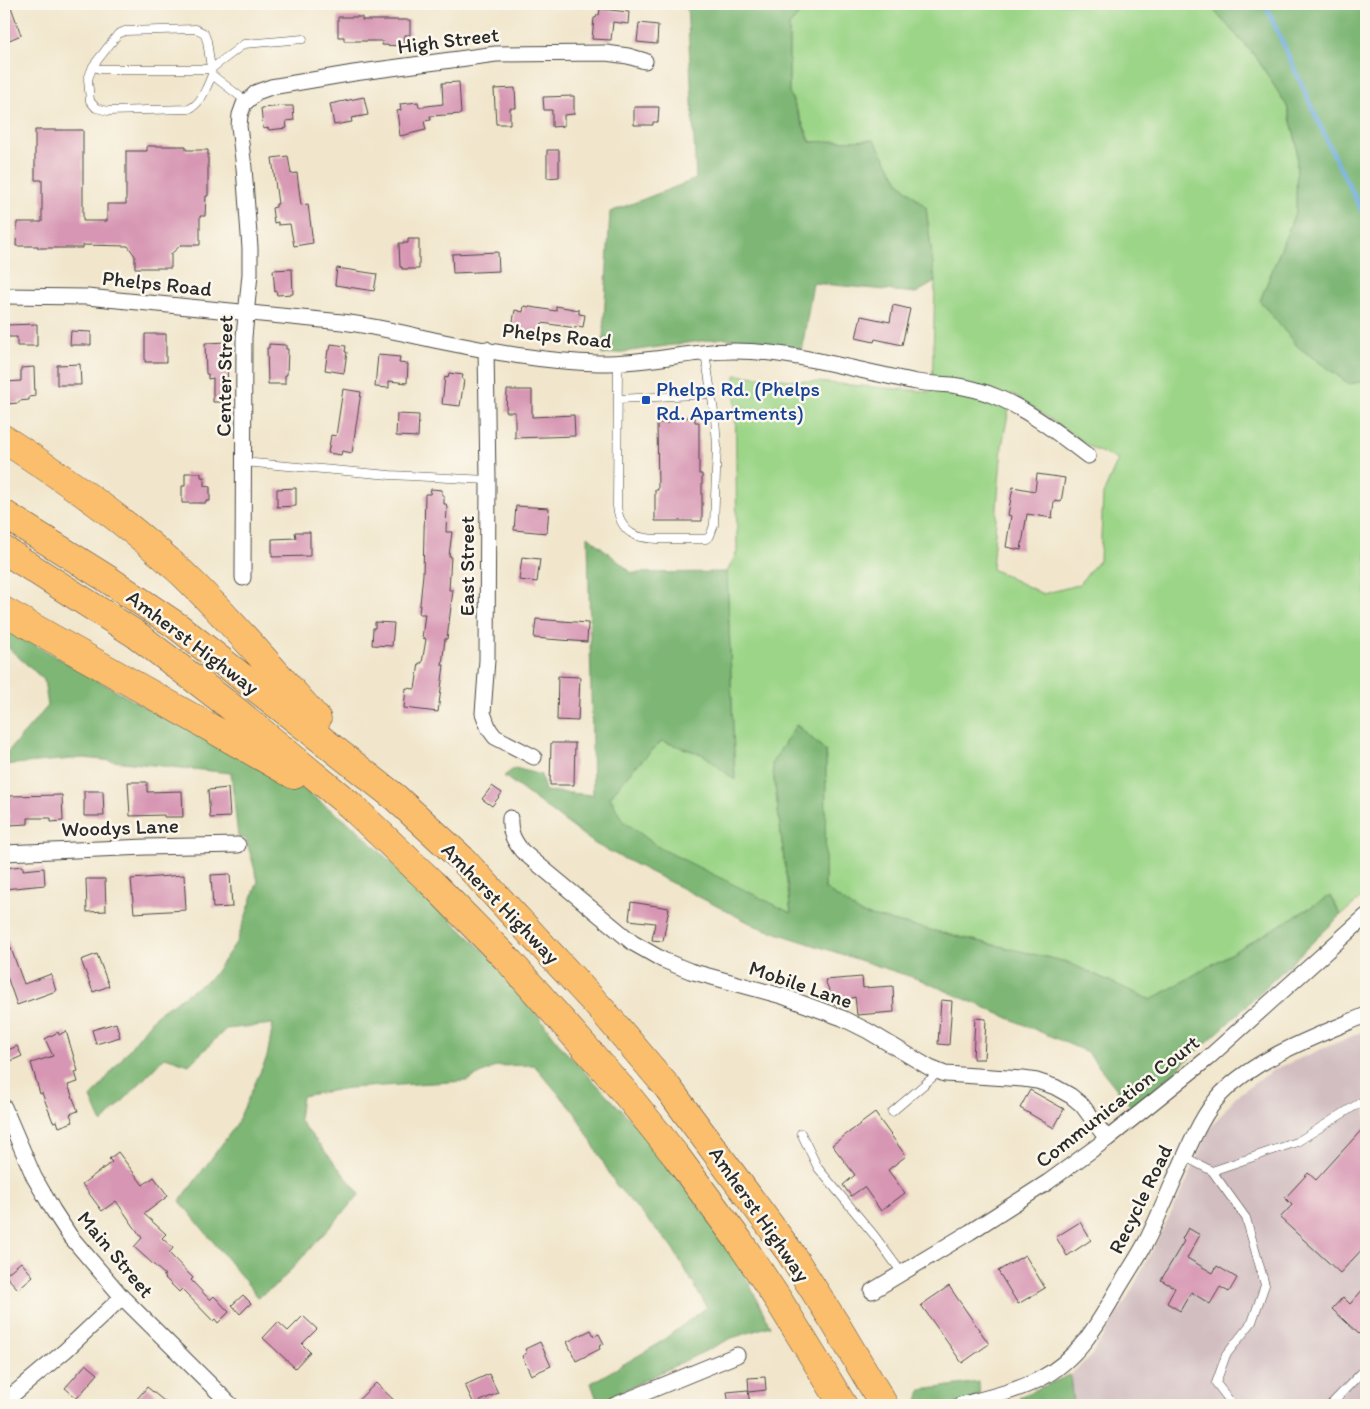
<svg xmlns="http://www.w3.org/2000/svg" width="1370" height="1409" viewBox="0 0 1370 1409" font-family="Itim,sans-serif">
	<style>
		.industrial { fill: #d2bec1 }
		.green { fill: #9cd588; stroke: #64805a; fill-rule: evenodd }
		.forest { fill: #7db674; stroke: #547050 }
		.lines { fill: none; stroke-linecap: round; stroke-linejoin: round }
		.stream { stroke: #70ade2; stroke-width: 4.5 }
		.building { fill: #d796b3 }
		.lane-casing { stroke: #494743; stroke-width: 9 }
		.street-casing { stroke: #494743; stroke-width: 17 }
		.highway-casing { stroke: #494743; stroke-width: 29 }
		.lane { stroke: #fff; stroke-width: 8 }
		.street { stroke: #fff; stroke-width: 15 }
		.highway { stroke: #fabe6d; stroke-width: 28 }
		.transit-dot { fill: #1a4fb4; stroke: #fbf7ec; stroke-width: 2 }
		.labels { text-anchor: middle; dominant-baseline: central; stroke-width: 5; stroke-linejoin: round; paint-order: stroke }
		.street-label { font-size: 21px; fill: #2b2b2b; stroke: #fbf7ec }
		.transit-label { font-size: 21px; fill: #164399; stroke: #fbf7ec; text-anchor: start }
	</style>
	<rect width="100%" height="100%" fill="#fbf7ec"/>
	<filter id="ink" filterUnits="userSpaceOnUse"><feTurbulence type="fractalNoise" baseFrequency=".02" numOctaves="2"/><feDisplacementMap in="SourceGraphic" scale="10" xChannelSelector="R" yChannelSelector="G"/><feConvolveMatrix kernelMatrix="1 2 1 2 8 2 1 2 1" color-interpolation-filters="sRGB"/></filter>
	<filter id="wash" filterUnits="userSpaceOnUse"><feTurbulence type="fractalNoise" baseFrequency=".0096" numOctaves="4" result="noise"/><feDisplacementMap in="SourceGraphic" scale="20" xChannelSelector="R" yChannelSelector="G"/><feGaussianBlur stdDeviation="1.12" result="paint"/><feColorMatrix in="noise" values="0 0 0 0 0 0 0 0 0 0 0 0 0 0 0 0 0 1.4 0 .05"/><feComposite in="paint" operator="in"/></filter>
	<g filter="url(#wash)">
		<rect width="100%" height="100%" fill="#f1e6cc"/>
		<path class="industrial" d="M1366 1030V1405H1073L1070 1375 1091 1356 1128 1297 1182 1192 1209 1130 1235 1097 1273 1070Z"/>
		<path class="green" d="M808 4H1208L1256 57 1287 106 1297 145 1296 211 1260 301 1297 346 1349 384 1366 381V894L1341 915 1330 896 1151 1000 1067 962 862 914 825 889 826 751 797 725 772 763 791 914 659 848 622 820 610 797 633 769 662 741 704 755 735 780 727 572 737 552 735 375 932 392 935 282 926 207 900 183 874 140 811 142 789 92V26ZM1012 393 1092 448 1118 460 1103 494 1100 559 1078 585 1043 594 992 569 1002 446Z"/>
		<path class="forest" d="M687 4H808L789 26V92L810 142 874 140 900 183 926 207 935 282 916 293 813 283 802 349 723 338 602 355 610 212 696 179Z
			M1208 4H1366V381L1349 384 1297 346 1260 301 1296 211 1297 145 1287 106 1256 57Z
			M588 536 632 573 727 572 735 780 704 755 662 741 633 769 610 797 622 820 660 848 791 913 772 763 796 725 826 751 825 889 862 914 1067 962 1151 1000 1330 896 1341 915 1227 1024 1133 1109 1087 1052 921 980 758 927 595 844 504 776 515 768 541 775 545 791 593 795Z
			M4 627 150 710 241 754 296 784 358 830 419 890 504 970 563 1049 651 1141 735 1255 770 1326 732 1338 598 1403 591 1383 655 1346 707 1307 672 1247 616 1185 575 1113 534 1065 497 1066 466 1081 349 1088 302 1096 299 1120 360 1194 278 1284 258 1297 180 1201 236 1125 267 1057 273 1024 226 1029 189 1065 165 1057 102 1123 91 1098 156 1015 212 977 237 941 258 881 246 839 238 837 231 773 83 758 4 765V756L48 706 44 680 4 644Z
			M1070 1375 1073 1405H1023L1019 1397Z
			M979 1382 980 1405H917L921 1390Z"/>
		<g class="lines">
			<path class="stream" d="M1265 4 1334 156 1366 219"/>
		</g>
		<g id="blocks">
			<path class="building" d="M4 4H10L21 35 7 41 4 33Z
				M600 9 629 12 628 24 613 22 611 40 592 39 594 18H596L597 15H599Z
				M338 17H362V20H410V35H405L404 46 382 45V41H344V37H338Z
				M639 23 658 25 657 44 637 42Z
				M459 82 461 114 430 116 431 120 424 121 426 130 400 136 397 111 401 110 400 104 418 102 419 107 443 104 442 83Z
				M515 88 516 108H510V124H496L494 89Z
				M574 96V114L564 115V126L552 127V110H544L543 97Z
				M364 97 368 115 351 118 352 122 334 125 330 104Z
				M285 106H293L294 120 286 121 287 128 269 130 268 128 263 129 261 108Z
				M634 107H659L658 122H653V125H634Z
				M35 130H83V221H107V204H126V151H147V146H186V150H208V196H206L205 216H200V245H181L171 254V268H135V256L128 246 83 245V248H38V246H16L17 222H42V180H35Z
				M547 150H559V177L547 178Z
				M288 156 291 174 297 173 301 205 308 204 313 243 294 246 290 224 278 225V222L274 223 272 208 276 207V204H278L272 158Z
				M408 239H419V269H402V267H400L399 243H408Z
				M498 252 499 271 453 273 452 254Z
				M337 268 377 274 374 291 335 285Z
				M292 269 293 294 277 295 276 291 275 292 273 270Z
				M893 305 910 309 902 345 875 339 874 342 856 338 861 316 890 322Z
				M524 306 556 311V306L579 310V314L585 315 583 327 577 326 576 328 542 323 540 334 520 331 521 328 512 327 515 310 523 312Z
				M37 324V346H17V337H6V325Z
				M71 331 91 332V345H70Z
				M145 334H166V362H145Z
				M228 342 227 402H213V378L208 379V374H206L205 343Z
				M269 344 286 345V349H288L287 375H285V384H268L267 348H269Z
				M331 344 346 346 345 352H347L344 373 325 370 328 350H330Z
				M378 355 400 357 399 363 408 364 407 383 389 381V388L375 387Z
				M80 364 81 385H57V365Z
				M34 367 35 396 29 397V400L19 401V403L7 404 6 382 21 381V368Z
				M449 373 463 375 462 379 464 380 460 406 442 404 445 377 448 378Z
				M343 389 361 392 352 453 342 451 341 455 328 453 331 435 336 436Z
				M507 390H532V417L574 415 575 436 515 438V412H506Z
				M397 414 419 415 418 437 396 436Z
				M695 417V422H699V474H702V521H655V490H658L657 423H668V418Z
				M185 473H201V477H204V486L210 487V501H206V503H182V486H185Z
				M1037 474 1065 478 1061 502 1054 501 1052 518 1027 514 1021 550 1006 547 1011 516 1008 515 1013 487 1035 491Z
				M296 488V506L277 507V489Z
				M431 489 442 490V495H444V504H446L447 507 446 532H452L449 556H451L449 590H453L447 639H445L442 665H444L438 712 404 708 406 688 415 689 419 663H422L426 639 422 638 425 614H419L423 574 425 494H430Z
				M516 506 549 508 547 533 514 530Z
				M295 532H310V556L272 557V539L296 538Z
				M522 557 540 559 537 582 519 580Z
				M536 619 588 623 587 642 534 638Z
				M375 622 394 623 392 646 372 645 373 628H375Z
				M558 676 580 677 578 721 557 720Z
				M551 743H575L574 785H550Z
				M128 782H147V792L182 791 183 817H164V815L130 816Z
				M492 786 502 793 492 806 482 799Z
				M228 788 230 817 210 818 208 790Z
				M84 791H103L104 816H84Z
				M62 795 63 821 51 822V818H28V824L9 825 8 796Z
				M23 866V870L44 868 45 885 4 889V868Z
				M230 874 232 907 213 908 211 875Z
				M184 875 186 910 134 913 131 879Z
				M86 879H105L106 911 87 912Z
				M631 902 669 908 663 941 652 940 655 923 629 920Z
				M4 932H5L24 984 51 974 56 991 17 1005 4 968Z
				M97 954 109 986 93 992 81 960Z
				M862 977 863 988 893 986 894 1012 857 1015 855 997 835 1005 825 980Z
				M941 1000 952 1001 949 1045 938 1044Z
				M975 1018 986 1019 984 1059H973Z
				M116 1023 120 1037 96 1044 92 1030Z
				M66 1031 78 1071 75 1072 78 1082 68 1085 78 1111 70 1114 73 1122 59 1127 57 1121 53 1122 42 1093 40 1094 31 1063 53 1056 45 1039 58 1032 59 1035Z
				M17 1046 22 1056 4 1064V1052Z
				M1030 1090 1064 1109 1054 1128 1020 1108Z
				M875 1113 906 1156 888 1170 905 1193 881 1211 864 1187 851 1196 843 1185 855 1175 832 1145Z
				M1366 1125V1245L1340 1273 1280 1218 1292 1205 1285 1198 1308 1173 1316 1180Z
				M118 1152 143 1185 154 1177 168 1196 144 1214 166 1234 162 1238 173 1248 169 1253 193 1278 191 1280 210 1300 214 1296 229 1312 218 1323 215 1319 213 1321 182 1289 179 1292 163 1276 165 1275 134 1247 142 1238 116 1201 102 1211 82 1184 112 1162 109 1159Z
				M1080 1222 1091 1240 1067 1256 1056 1237Z
				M1188 1228 1200 1235 1187 1258 1213 1273 1217 1266 1237 1278 1229 1292 1220 1287 1210 1304 1191 1292 1180 1311 1167 1303 1175 1288 1161 1280 1184 1241 1182 1239Z
				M1025 1255 1045 1288 1018 1304 998 1271Z
				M21 1262 33 1276 18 1289 5 1275Z
				M949 1286 989 1344 962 1363 921 1305Z
				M1366 1286V1326L1359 1334 1332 1309 1343 1297 1350 1304Z
				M243 1295 251 1303 240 1314 232 1305Z
				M303 1316 317 1329 302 1344 310 1352 295 1368 263 1338 278 1322 288 1331Z
				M591 1330 594 1336 599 1334 604 1344 599 1346 600 1349 576 1361 567 1342Z
				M540 1342 551 1366 531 1375 522 1356 527 1353 525 1349Z
				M86 1364 98 1374 77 1398 65 1388Z
				M489 1374 498 1393 474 1404 465 1385Z
				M765 1377 766 1390 749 1392 748 1378Z
				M376 1383 399 1405H353Z
				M147 1387 169 1405H132Z
				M748 1390 750 1405H729L727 1392Z"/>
		</g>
	</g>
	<g filter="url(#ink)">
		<use href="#blocks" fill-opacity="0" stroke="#494743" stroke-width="1"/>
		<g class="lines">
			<defs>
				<path id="lane" d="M93 66 99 69H211L244 44 303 39
					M212 75C206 88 202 103 189 109L108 111 96 108 90 101 88 79 93 66 118 34 125 31 196 29 204 33 207 41 212 75 246 101
					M618 362 617 506C621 539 642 539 670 539 682 539 694 539 706 539L710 536 714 525 717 446 715 418 705 353
					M619 399 712 394
					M243 462 390 475 488 480
					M892 1112 939 1072
					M801 1133 818 1168 874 1235 902 1273
					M1185 1157 1212 1171 1246 1218 1265 1285 1252 1322 1226 1355 1216 1383 1233 1405
					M1212 1171 1297 1142 1366 1099
					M1330 1405 1366 1368"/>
				<path id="street" d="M4 296 87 297 342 322C374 326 403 333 434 340 488 351 544 362 599 363 644 364 688 351 734 351 796 351 857 371 917 382 929 384 940 384 952 385 967 387 983 391 997 397 1030 411 1059 434 1088 456
					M486 349 488 480 487 660 483 713 489 729 495 737 534 757
					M243 578 244 337 250 274V248L244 168 239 126 240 115 244 104 257 92 271 87 354 73 496 54 606 53 628 56 645 61
					M510 818C509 832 514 841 522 851L633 943 663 960 690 971 782 996 842 1018 868 1031 930 1068 945 1074 1023 1079 1037 1081 1055 1087 1071 1096 1082 1105 1107 1139
					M4 853 146 847 238 845
					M4 1107 34 1177 53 1210 70 1236 122 1297 231 1405
					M872 1291 970 1232 1048 1182 1107 1139 1208 1058 1366 916
					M4 1402 66 1350 122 1297
					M615 1405 737 1355
					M960 1405C986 1398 1014 1392 1038 1380 1078 1360 1098 1324 1119 1287 1128 1272 1138 1257 1146 1242 1156 1222 1165 1201 1174 1180 1188 1151 1199 1118 1221 1094 1257 1057 1319 1035 1366 1015"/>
				<path id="highway" d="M4 439C66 480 128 522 183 574 230 619 273 670 317 719
					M4 514 106 578 177 626 396 798 462 859 602 1010 668 1088 789 1251 835 1323 884 1405
					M4 550 137 635 235 710 350 805 431 882 509 961 627 1095 676 1156 739 1241 779 1301 843 1405
					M4 611 294 775"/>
			</defs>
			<use href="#lane" class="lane-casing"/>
			<use href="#street" class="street-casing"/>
			<use href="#highway" class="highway-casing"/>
			<use href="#lane" class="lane"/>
			<use href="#street" class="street"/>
			<use href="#highway" class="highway"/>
		</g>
	</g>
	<rect class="transit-dot" x="641" y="395" width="10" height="10" rx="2.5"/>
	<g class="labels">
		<g class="street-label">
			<text transform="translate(448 40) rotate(-7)">High Street</text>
			<text transform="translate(157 283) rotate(6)">Phelps Road</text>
			<text transform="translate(557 335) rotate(6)">Phelps Road</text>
			<text transform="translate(224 376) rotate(-89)">Center Street</text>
			<text transform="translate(466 566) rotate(-90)">East Street</text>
			<text transform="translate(193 642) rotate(37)">Amherst Highway</text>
			<text transform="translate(120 827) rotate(-2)">Woodys Lane</text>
			<text transform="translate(501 903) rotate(46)">Amherst Highway</text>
			<text transform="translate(801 984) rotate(19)">Mobile Lane</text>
			<text transform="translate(1117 1101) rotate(-38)">Communication Court</text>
			<text transform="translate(1140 1199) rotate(-64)">Recycle Road</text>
			<text transform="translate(760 1214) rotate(55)">Amherst Highway</text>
			<text transform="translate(116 1254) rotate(50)">Main Street</text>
		</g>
		<g class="transit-label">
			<text x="656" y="388">Phelps Rd. (Phelps<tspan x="656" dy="24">Rd. Apartments)</tspan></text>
		</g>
	</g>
	<rect width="1370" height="1409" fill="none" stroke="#fbf7ec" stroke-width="20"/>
</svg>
